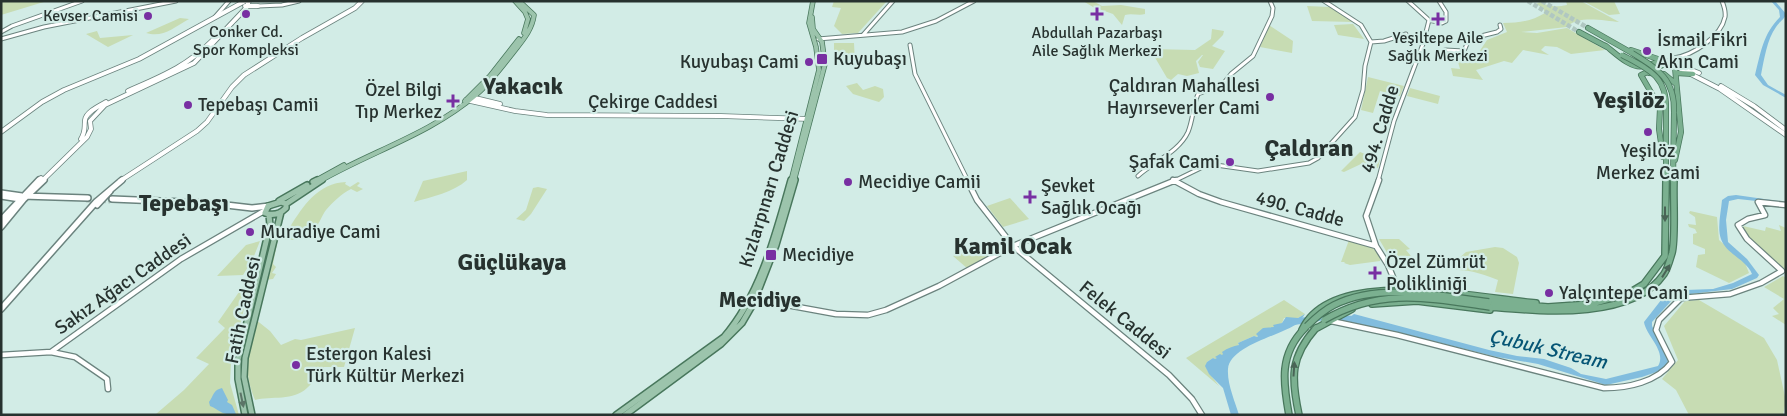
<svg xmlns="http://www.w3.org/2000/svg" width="1787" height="416" viewBox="0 0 1787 416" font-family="Signika,sans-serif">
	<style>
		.green { fill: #c7dcb3 }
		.water { fill: #82bdde }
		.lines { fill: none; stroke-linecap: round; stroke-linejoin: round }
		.river { stroke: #82bdde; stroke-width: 6 }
		.secondary-tunnel { stroke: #b0c7c1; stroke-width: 5; stroke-dasharray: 5 2.5; stroke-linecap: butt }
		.trunk-tunnel { stroke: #b0c7c1; stroke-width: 4.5; stroke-dasharray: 4.5 2; stroke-linecap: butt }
		.tertiary-far1-casing { stroke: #6b837e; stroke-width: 5 }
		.tertiary-casing { stroke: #6b837e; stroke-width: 7 }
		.secondary-far1-casing { stroke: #6b837e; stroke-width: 5.5 }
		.secondary-casing { stroke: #6b837e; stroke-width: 8 }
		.primary-far1-casing { stroke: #48775c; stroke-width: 5.5 }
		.primary-casing { stroke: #48775c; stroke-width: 8 }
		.trunk-far1-casing { stroke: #48775c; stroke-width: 6 }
		.trunk-casing { stroke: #48775c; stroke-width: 8 }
		.tertiary-far1 { stroke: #fff; stroke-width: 3 }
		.tertiary { stroke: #fff; stroke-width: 4.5 }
		.secondary-far1 { stroke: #fff; stroke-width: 4 }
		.secondary { stroke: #fff; stroke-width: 5 }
		.primary-far1 { stroke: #9cc4ac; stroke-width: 4 }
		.primary { stroke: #9cc4ac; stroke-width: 5 }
		.trunk-far1 { stroke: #7bb090; stroke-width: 4.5 }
		.trunk { stroke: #7bb090; stroke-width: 5.5 }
		.trunk-bridge-far1-casing { stroke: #48775c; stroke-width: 6; stroke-linecap: butt }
		.trunk-bridge-casing { stroke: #48775c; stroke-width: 8; stroke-linecap: butt }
		.trunk-bridge-far1 { stroke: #7bb090; stroke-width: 4.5 }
		.trunk-bridge { stroke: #7bb090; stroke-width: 5.5 }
		.oneway { fill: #496456 }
		.oneway2 { fill: #5c7467 }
		.poi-dot { fill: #782fa2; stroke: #d2ece6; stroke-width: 2 }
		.labels { text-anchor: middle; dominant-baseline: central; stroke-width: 4.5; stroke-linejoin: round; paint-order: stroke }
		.far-poi-label { font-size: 16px; fill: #27322f; stroke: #d2ece6 }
		.poi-label { font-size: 19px; fill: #27322f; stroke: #d2ece6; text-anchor: start }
		.street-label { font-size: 19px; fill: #27322f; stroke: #d2ece6 }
		.water-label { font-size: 20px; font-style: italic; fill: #065575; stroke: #d2ece6 }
		.quarter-label { font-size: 21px; font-weight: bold; fill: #27322f; stroke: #d2ece6 }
		.district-label { font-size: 24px; font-weight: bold; fill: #27322f; stroke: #d2ece6 }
	</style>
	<rect width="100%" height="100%" fill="#d2ece6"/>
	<path class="green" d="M1 1H47L1 15Z
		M834 1H887L858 33 842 34 834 26 841 8 832 7Z
		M1083 1H1093L1102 6 1121 5 1145 9V14C1139 16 1132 13 1125 15L1122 25 1113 14 1093 7Z
		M1566 1H1581L1619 22C1604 21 1578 15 1567 27L1521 32 1537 33 1567 28 1605 50 1571 54 1557 47 1545 46 1541 50 1549 55 1523 50 1512 63 1504 61 1476 70 1483 80 1453 76 1451 68 1460 69 1458 62H1453L1448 52 1477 55 1487 40 1507 32 1503 23C1519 23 1532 21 1545 13L1543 8 1536 4 1540 2C1549 7 1557 7 1567 5Z
		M1583 1H1614L1620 14 1609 15Z
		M1307 6 1330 7 1353 22 1312 21Z
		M180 18 189 19C173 28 163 38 146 33Z
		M1353 24 1364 39 1338 35 1334 25Z
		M1269 25 1293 41 1292 53 1260 47Z
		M1212 29 1224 31 1223 35 1212 46 1225 51 1213 69 1200 67 1198 62 1203 55H1202L1196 61 1199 73 1187 76 1178 74 1171 80 1167 78 1150 49 1195 50 1211 39Z
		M97 31 100 38 133 35 108 47 86 34Z
		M834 43H854L855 63H834Z
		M1368 77 1404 86 1400 96 1380 91 1373 113 1361 110Z
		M857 83 863 90 875 86 883 89 884 97 879 102 853 94 846 86Z
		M1410 88 1440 96 1438 104 1407 96Z
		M1360 152 1380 160 1378 168 1361 164 1344 172 1341 171Z
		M467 171V180C454 192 431 197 414 202L423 181Z
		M346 182 345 184 350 187 358 182 360 183 357 186 363 189 357 192 351 189C341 194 333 202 326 210 322 215 320 223 315 228 309 234 301 234 294 240L278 239 273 264 276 267 272 273 276 274 273 279 264 280 278 230 290 227C303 206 318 183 346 182Z
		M538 187 547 189 531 214 524 221 516 219 526 210 533 188Z
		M1010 198 1029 219 1003 227 987 206Z
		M1690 211 1717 217 1719 240 1745 263 1749 273 1729 283 1696 267 1698 255 1705 254V249L1693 244V234L1697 233 1695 229 1689 227 1688 224 1696 225 1695 217 1689 213Z
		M1779 225 1786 228V272C1771 255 1752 247 1743 226L1765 231 1766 227 1781 231Z
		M1379 239H1399L1410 249 1406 250 1411 256H1389Z
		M1349 240 1372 247 1381 257 1380 261 1350 265 1344 263 1345 262H1341Z
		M260 241 252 261 243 275 217 276 246 245Z
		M998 242 1003 249 968 269 953 256 977 245Z
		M1495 247 1503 248 1517 257 1519 263 1513 294 1495 292 1498 280C1473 270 1463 269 1436 270L1429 262 1449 263 1458 259 1466 252Z
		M253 272 231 362 230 383 239 415 156 414 184 390 209 364 196 358 225 328 218 322Z
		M1783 276 1786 278V325L1772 316 1779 314 1773 308 1784 299 1764 287Z
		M1284 300 1305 314 1298 318H1284L1282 323 1256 337 1254 336 1238 343 1239 345 1215 360 1213 358 1207 362V370L1219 386 1186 358Z
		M1699 300 1764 338 1777 360 1786 401 1783 415H1689L1676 390 1662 379 1678 360 1664 326 1685 301Z
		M255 319 270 331 281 345 295 339 301 340 355 328 344 367H324C319 374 314 382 307 388 294 401 271 396 255 400 242 368 248 350 255 319Z"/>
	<path class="water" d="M1771 1H1775L1786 14C1784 20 1779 22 1776 27 1767 39 1764 60 1761 75L1768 85 1786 95V98L1763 85 1755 75C1761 52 1763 34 1780 17L1779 10Z
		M1736 195 1786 202V204L1738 199 1729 201 1726 220 1728 242 1747 259 1759 275 1757 278 1732 289 1682 295 1674 298 1652 322V326L1667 353 1668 364 1665 369 1642 377 1606 385 1538 364 1497 357 1404 334 1344 322 1354 314 1489 350 1517 356 1544 359 1571 368 1581 374 1606 379 1658 366C1667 351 1646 336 1644 322L1665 295 1685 290 1713 289 1733 283 1752 274C1746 259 1726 254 1721 239 1717 228 1721 212 1722 200L1728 196Z
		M1305 314C1303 317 1300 321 1298 323 1283 335 1230 345 1228 369 1227 384 1235 401 1239 415H1231L1223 388 1209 374 1205 366 1207 362 1213 358 1215 359 1217 358 1215 357 1220 354 1222 355 1223 354 1222 352C1228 348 1233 346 1239 345L1238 343 1254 336 1257 337 1258 336 1256 334 1263 328 1274 327 1273 325 1282 323 1286 317 1298 318Z
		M222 388 228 400 227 402 232 405 236 414C222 416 220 410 210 406L209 402C214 395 213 390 222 388Z"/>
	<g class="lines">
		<path class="river" d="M1294 322 1325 317 1354 319"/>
		<path class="secondary-tunnel" d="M86 200 110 201"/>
		<path class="trunk-tunnel" d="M1528 1 1579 32
			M1542 1 1588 28"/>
		<defs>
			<path id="tertiary-far1" d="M1324 1 1361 25 1371 42
				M1408 1 1429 20
				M258 6 282 5 299 1
				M215 17 229 1
				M1429 20 1442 23 1446 21V12L1439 1
				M1 32 12 26 82 1
				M863 35 893 1
				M1 39 44 27 176 1
				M818 39 902 32 936 21 974 1
				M1371 42 1384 41 1406 34
				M910 45 915 74 968 181
				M1445 50 1464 51 1469 39 1497 32 1501 29 1500 25
				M1674 58C1693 55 1721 37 1725 17 1726 11 1724 6 1722 1
				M1138 176C1153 162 1179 152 1188 132 1193 120 1193 106 1198 94L1223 84 1231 74 1253 56 1272 16 1273 8 1270 1
				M1173 180 1175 181
				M1174 181 1209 164 1258 171 1309 163 1318 158 1355 117 1363 90 1365 66 1371 42
				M1378 181 1394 121 1423 44 1429 20"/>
			<path id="tertiary" d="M967 180 977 200 1013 246 1169 375 1192 399 1202 415
				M1173 180 1199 194 1221 202 1376 246 1388 265 1398 289
				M1376 246 1366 216 1379 180
				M754 299 836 314 868 315 886 310 939 286 1013 246 1176 180
				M1331 321 1397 335 1604 388C1628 388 1657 382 1672 362L1656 330 1659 320 1681 298 1730 294 1761 283 1782 271 1747 239 1738 225 1748 219 1765 215 1758 202 1786 205
				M51 352 181 259 264 211
				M1 355 51 352 75 357 107 379 108 389"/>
			<path id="secondary-far1" d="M245 6H258
				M1664 61 1675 62 1679 66 1673 67 1663 63Z
				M1679 65 1699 73
				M1677 67 1720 89 1786 135
				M1721 86 1754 106 1786 130
				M128 91C162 76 186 67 213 40
				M471 97 500 104
				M466 100 515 111 547 115 721 116 810 119
				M1 132 42 102 64 90 139 59 245 1
				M81 139C86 131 84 128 85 120 86 112 99 106 106 102
				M38 181 41 178
				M42 181 87 137 91 129 90 121 105 105 194 63 246 8 249 1
				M120 181 197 131 207 122 232 87 244 75 302 38 355 8 362 1"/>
			<path id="secondary" d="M1 193 22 196 88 198
				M1 196 20 199
				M112 199 209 203 252 208 269 206
				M97 205 110 191
				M1 220 39 180
				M1 227 24 199 44 180
				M1 309 96 202 122 180"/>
			<path id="primary-far1" d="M515 1 525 12 528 19 524 33
				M812 17 813 29 822 42
				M465 101 490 76 519 39
				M315 181 344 165
				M320 181C372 151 431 134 477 94 490 83 501 68 512 54 521 42 532 31 534 15L519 1
				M791 181 819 70 816 47 809 23 813 1
				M794 181 825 64 822 42"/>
			<path id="primary" d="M313 182 317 180
				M279 201 307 185
				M281 202 286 204V208C280 214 273 216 265 213L268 206Z
				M286 204 322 180
				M245 415 238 379V360L270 225 269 215
				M252 415 244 377 245 358 281 212
				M616 415 724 337C761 294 776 233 791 180
				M625 415 721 344 742 323 753 304 776 245 795 180"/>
			<path id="trunk-far1" d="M1588 28 1632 53
				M1579 32 1607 47
				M1606 46C1615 53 1632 70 1644 66 1653 64 1653 62 1663 63
				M1631 50 1661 60
				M1675 68 1681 132 1675 160
				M1649 73 1664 74 1675 83
				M1676 73 1693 74
				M1663 157 1659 129 1660 108 1641 75 1665 64
				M1666 181V109
				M1673 181 1674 112"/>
			<path id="trunk" d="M1489 302 1548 307 1591 304 1629 293 1644 284 1665 256 1666 180
				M1372 304 1417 301 1490 310
				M1490 307C1539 311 1632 321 1664 274 1668 268 1670 259 1672 253 1676 238 1673 197 1674 180
				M1315 329 1352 309
				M1302 330C1332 264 1480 299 1536 303
				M1289 415C1283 382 1279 354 1305 328
				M1299 415C1291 378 1290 357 1316 328"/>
		</defs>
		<use href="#tertiary-far1" class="tertiary-far1-casing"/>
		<use href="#tertiary" class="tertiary-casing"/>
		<use href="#secondary-far1" class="secondary-far1-casing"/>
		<use href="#secondary" class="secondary-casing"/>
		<use href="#primary-far1" class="primary-far1-casing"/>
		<use href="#primary" class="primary-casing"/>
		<use href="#trunk-far1" class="trunk-far1-casing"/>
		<use href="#trunk" class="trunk-casing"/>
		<use href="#tertiary-far1" class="tertiary-far1"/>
		<use href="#tertiary" class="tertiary"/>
		<use href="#secondary-far1" class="secondary-far1"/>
		<use href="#secondary" class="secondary"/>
		<use href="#primary-far1" class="primary-far1"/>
		<use href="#primary" class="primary"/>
		<use href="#trunk-far1" class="trunk-far1"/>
		<use href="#trunk" class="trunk"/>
		<defs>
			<path id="trunk-bridge-far1" d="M1632 53C1658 69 1675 79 1674 112
				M1622 55C1648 69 1667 76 1666 109"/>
			<path id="trunk-bridge" d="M1324 320C1380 287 1429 298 1490 307
				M1307 326C1315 318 1324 310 1334 305 1380 282 1441 296 1489 302"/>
		</defs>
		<use href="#trunk-bridge-far1" class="trunk-bridge-far1-casing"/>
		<use href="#trunk-bridge" class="trunk-bridge-casing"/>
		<use href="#trunk-bridge-far1" class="trunk-bridge-far1"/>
		<use href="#trunk-bridge" class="trunk-bridge"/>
	</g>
	<defs><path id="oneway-solid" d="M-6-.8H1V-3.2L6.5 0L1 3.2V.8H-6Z" transform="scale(1.25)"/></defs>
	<g class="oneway">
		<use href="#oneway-solid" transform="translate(1665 214) rotate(90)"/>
		<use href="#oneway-solid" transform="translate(1666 271) rotate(-58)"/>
		<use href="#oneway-solid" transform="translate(1294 369) rotate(-86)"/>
	</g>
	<use class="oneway2" href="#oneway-solid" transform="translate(242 400) rotate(78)"/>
	<g class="poi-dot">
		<circle cx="246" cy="14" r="5"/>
		<path d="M1094.5 6.5h5v5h5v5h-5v5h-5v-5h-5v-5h5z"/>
		<circle cx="148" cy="16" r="5"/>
		<path d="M1435.5 11.5h5v5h5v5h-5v5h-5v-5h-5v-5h5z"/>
		<circle cx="1647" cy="51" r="5"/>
		<rect x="816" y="53" width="12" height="12" rx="2.5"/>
		<circle cx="809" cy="62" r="5"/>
		<circle cx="1270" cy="97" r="5"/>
		<path d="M450.5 93.5h5v5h5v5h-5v5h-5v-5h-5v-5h5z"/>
		<circle cx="188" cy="105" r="5"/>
		<circle cx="1648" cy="132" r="5"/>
		<circle cx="1230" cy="162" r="5"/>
		<circle cx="848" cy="182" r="5"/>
		<path d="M1027.5 189.5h5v5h5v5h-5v5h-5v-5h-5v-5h5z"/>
		<circle cx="250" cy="232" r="5"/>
		<rect x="765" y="249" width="12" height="12" rx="2.5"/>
		<path d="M1372.5 265.5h5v5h5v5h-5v5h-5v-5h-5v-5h5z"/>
		<circle cx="1549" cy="293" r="5"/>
		<circle cx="296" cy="365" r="5"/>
	</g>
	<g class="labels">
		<g class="far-poi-label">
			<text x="138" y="16" text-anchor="end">Kevser Camisi</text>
			<text x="246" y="32">Conker Cd.<tspan x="246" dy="18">Spor Kompleksi</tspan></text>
			<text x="1097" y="33">Abdullah Pazarbaşı<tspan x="1097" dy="18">Aile Sağlık Merkezi</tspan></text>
			<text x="1438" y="38">Yeşiltepe Aile<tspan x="1438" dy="18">Sağlık Merkezi</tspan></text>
		</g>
		<g class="poi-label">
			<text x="1657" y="40">İsmail Fikri<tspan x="1657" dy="22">Akın Cami</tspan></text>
			<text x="833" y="59">Kuyubaşı</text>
			<text x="799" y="62" text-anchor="end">Kuyubaşı Cami</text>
			<text x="1260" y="86" text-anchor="end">Çaldıran Mahallesi<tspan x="1260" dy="22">Hayırseverler Cami</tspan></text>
			<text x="442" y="90" text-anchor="end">Özel Bilgi<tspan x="442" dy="22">Tıp Merkez</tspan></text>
			<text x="198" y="105">Tepebaşı Camii</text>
			<text x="1648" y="151" text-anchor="middle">Yeşilöz<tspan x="1648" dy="22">Merkez Cami</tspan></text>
			<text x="1220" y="162" text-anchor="end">Şafak Cami</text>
			<text x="858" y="182">Mecidiye Camii</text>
			<text x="1041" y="186">Şevket<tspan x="1041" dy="22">Sağlık Ocağı</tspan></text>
			<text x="260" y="232">Muradiye Cami</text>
			<text x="782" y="255">Mecidiye</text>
			<text x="1386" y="262">Özel Zümrüt<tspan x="1386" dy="22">Polikliniği</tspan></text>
			<text x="1559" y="293">Yalçıntepe Cami</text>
			<text x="306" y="354">Estergon Kalesi<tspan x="306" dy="22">Türk Kültür Merkezi</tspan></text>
		</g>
		<g class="street-label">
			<text x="653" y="102">Çekirge Caddesi</text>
			<text transform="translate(1380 129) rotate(-73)">494. Cadde</text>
			<text transform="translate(769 189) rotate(-73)">Kızlarpınarı Caddesi</text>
			<text transform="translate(1300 209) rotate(15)">490. Cadde</text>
			<text transform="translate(123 284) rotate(-35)">Sakız Ağacı Caddesi</text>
			<text transform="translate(243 310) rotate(-78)">Fatih Caddesi</text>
			<text transform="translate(1125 320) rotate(39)">Felek Caddesi</text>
		</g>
		<g class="water-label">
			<text transform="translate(1548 349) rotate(13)">Çubuk Stream</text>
		</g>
		<g class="quarter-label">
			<text x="760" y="300">Mecidiye</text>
		</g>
		<g class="district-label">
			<text x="523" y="86">Yakacık</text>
			<text x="1629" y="100">Yeşilöz</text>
			<text x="1309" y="148">Çaldıran</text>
			<text x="184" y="203">Tepebaşı</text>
			<text x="1013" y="246">Kamil Ocak</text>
			<text x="512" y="262">Güçlükaya</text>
		</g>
	</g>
	<rect width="1787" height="416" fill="none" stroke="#27322f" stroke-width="5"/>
</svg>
